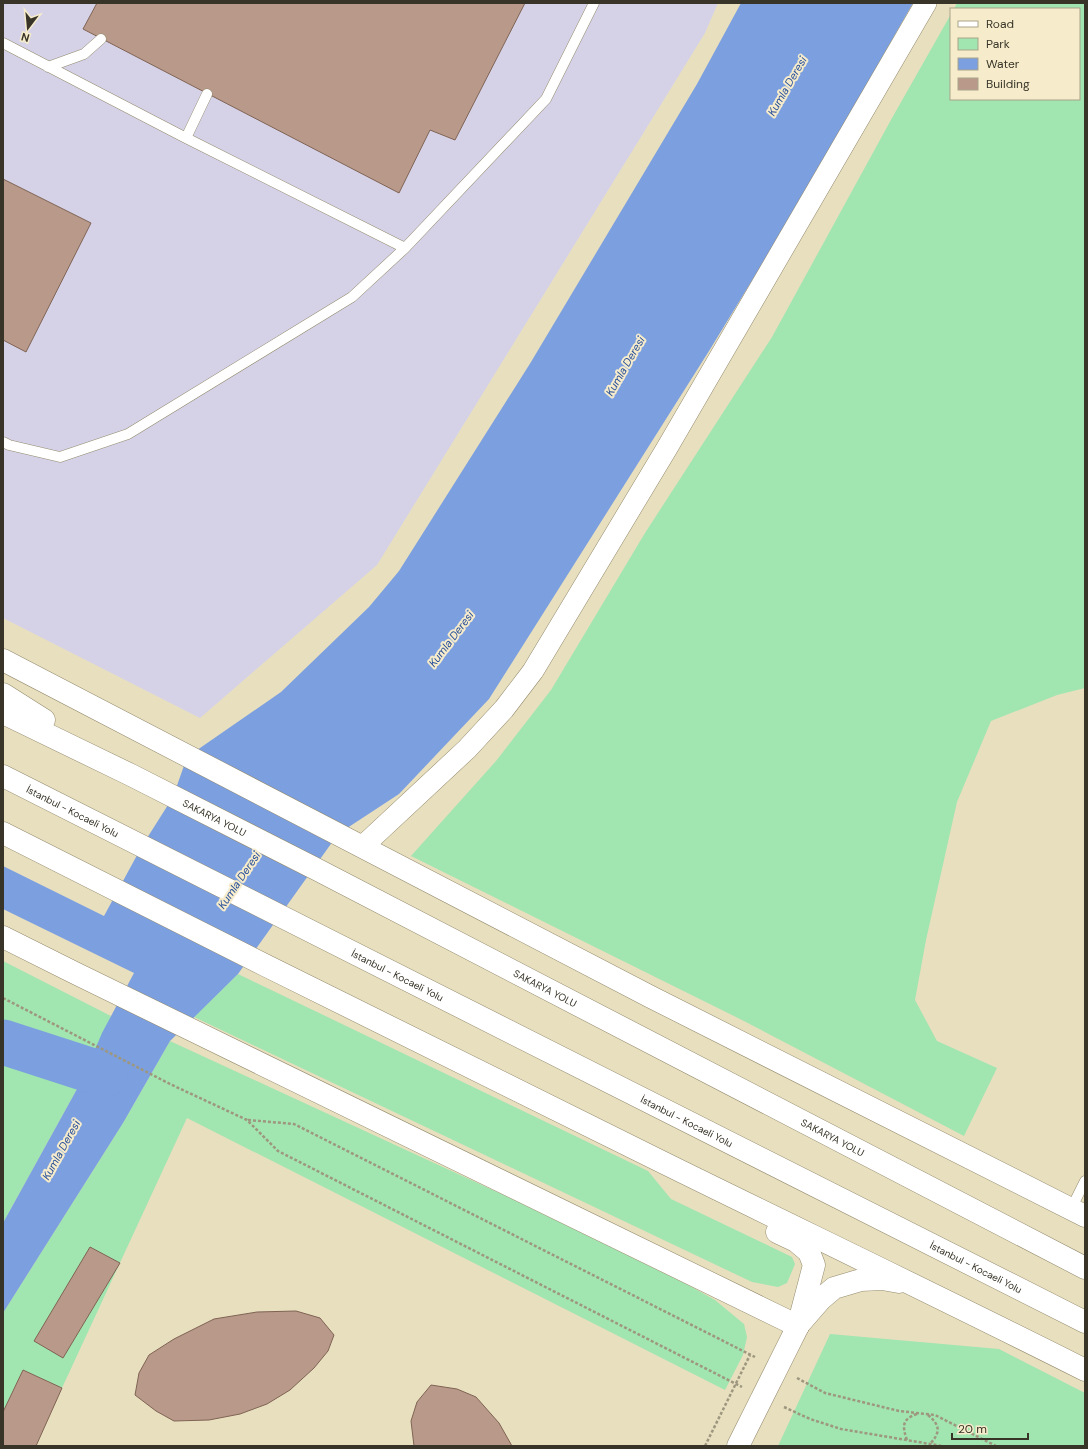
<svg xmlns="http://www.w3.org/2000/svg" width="1088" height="1449" viewBox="0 0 1088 1449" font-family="'DM Sans',sans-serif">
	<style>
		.industrial { fill: #d5d2e8 }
		.green { fill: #a1e5b0 }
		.water { fill: #7b9fdf }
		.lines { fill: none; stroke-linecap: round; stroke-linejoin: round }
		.river { stroke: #7b9fdf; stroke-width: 45 }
		.building { fill: #b99a8a; stroke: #7f6354 }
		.lane-casing { stroke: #948b6e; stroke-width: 11 }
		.street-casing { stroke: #948b6e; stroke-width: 22 }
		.primary-casing { stroke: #948b6e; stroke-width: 23 }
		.highway-casing { stroke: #948b6e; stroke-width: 23 }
		.path { stroke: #9e977f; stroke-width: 2.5; stroke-dasharray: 3 2; stroke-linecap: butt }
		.lane { stroke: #fff; stroke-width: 10 }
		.street { stroke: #fff; stroke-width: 21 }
		.primary { stroke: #fff; stroke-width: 22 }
		.highway { stroke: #fff; stroke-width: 22 }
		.labels { text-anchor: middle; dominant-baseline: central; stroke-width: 4; stroke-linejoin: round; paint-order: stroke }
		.street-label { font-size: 10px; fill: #383528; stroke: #f6eccc }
		.water-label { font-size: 11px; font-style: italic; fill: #254e9a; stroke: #f6eccc }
	</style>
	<rect width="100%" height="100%" fill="#e8dfbf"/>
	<path class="industrial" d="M3 3H718L705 33 377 565 200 718 3 618Z"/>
	<path class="green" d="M957 3H1085V688L1057 695 991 721 957 802 926 940 915 1000 937 1041 997 1068 964 1136 744 1021 411 856 496 761 551 690 645 533 772 337 892 118 951 14V99H1079V9H954Z
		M3 961 111 1016 82 1080 3 1223Z
		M238 974 648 1171 671 1199 792 1257 795 1264 787 1283 778 1287 752 1282 194 1017Z
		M170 1041 512 1199 688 1285 715 1300 744 1324 747 1337 743 1355 725 1390 187 1118 62 1388 23 1370 3 1412V1313L123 1123Z
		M830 1334 999 1349 1085 1393V1446H778Z"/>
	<path class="water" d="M741 3H913L798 205 709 351 489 699 399 794 338 834 238 974 170 1041 123 1123 3 1313V1223L82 1080 102 1033 134 973 3 909V866L104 916 142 846 173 797 187 757 281 692 369 607 399 571 531 362 697 84Z"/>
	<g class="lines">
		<path class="river" d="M3 1042 105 1075"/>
	</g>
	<path class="building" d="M97 3H525L455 140 430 130 399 193 83 29Z
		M3 179 91 223 26 352 3 340Z
		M90 1247 120 1263 63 1358 34 1341Z
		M296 1311 320 1318 334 1335 328 1351 314 1368 290 1390 267 1404 240 1414 209 1420 174 1421 156 1411 135 1395 139 1373 149 1355 174 1339 214 1319 257 1312Z
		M23 1370 62 1388 36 1446H3V1412Z
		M431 1385 457 1389 476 1397 499 1423 512 1446H414L411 1421 417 1402Z"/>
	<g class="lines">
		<defs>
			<path id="lane" d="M3 43 186 138
				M48 67 84 54 101 39
				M207 94 186 138 405 248
				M3 442 9 445 60 457 128 434 352 297 405 248 546 99 594 3
				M1071 1209 1085 1181"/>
			<path id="street" d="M363 846 467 749 504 709 533 671 667 448 926 3"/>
			<path id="primary" d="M738 1446 798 1326"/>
			<g id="highway">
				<path d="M3 660 651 997 1085 1216"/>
				<path d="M3 694 44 720"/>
				<path id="s1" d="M3 713 131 775 316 869 1085 1268"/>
				<path id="s2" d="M3 776 1085 1322"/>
				<path d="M3 833C221 944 441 1053 660 1161 802 1231 944 1299 1085 1370"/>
				<path d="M3 937 75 973 798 1326"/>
				<path d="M777 1232 796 1241 809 1252 814 1265 798 1326"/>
				<path d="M801 1322 821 1299 834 1288 861 1280 882 1279 899 1282"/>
			</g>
		</defs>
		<use href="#lane" class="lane-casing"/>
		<use href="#street" class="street-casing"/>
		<use href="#primary" class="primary-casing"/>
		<use href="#highway" class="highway-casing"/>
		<path class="path" d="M3 998 170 1084 247 1120 278 1151 742 1387
			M248 1120 294 1124 755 1357
			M797 1378 825 1393 899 1411 935 1415 996 1446
			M784 1407 810 1419 841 1429 942 1446
			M928 1415C940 1425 941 1432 930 1444
			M907 1440C902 1426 902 1419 917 1414
			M705 1446 750 1355"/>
		<use href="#lane" class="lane"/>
		<use href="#street" class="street"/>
		<use href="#primary" class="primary"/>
		<use href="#highway" class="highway"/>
	</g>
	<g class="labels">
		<g class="street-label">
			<text stroke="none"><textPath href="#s2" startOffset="78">İstanbul - Kocaeli Yolu</textPath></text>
			<text stroke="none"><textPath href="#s1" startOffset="236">SAKARYA YOLU</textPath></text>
			<text stroke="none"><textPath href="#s2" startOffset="442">İstanbul - Kocaeli Yolu</textPath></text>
			<text stroke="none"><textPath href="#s1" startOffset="608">SAKARYA YOLU</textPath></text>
			<text stroke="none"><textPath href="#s2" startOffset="766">İstanbul - Kocaeli Yolu</textPath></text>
			<text stroke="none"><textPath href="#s1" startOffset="932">SAKARYA YOLU</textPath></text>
			<text stroke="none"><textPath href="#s2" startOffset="1090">İstanbul - Kocaeli Yolu</textPath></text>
		</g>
		<g class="water-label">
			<text transform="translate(787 86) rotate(-60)">Kumla Deresi</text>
			<text transform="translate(625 366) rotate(-60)">Kumla Deresi</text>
			<text transform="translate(451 639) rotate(-53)">Kumla Deresi</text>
			<text transform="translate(239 880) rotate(-56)">Kumla Deresi</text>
			<text transform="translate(61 1150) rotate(-61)">Kumla Deresi</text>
		</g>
	</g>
	<rect width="1088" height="1449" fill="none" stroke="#383528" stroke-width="8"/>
	<rect x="950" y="8" width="130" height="92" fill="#f6eccc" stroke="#aaa38a"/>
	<rect x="958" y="21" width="20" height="6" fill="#ffffff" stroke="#aaa38a"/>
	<text x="986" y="28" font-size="12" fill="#383528">Road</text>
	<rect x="958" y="38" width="20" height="12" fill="#a1e5b0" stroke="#aaa38a"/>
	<text x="986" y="48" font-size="12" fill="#383528">Park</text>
	<rect x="958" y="58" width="20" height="12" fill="#7b9fdf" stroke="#aaa38a"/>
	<text x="986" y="68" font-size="12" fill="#383528">Water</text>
	<rect x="958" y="78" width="20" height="12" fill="#b99a8a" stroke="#aaa38a"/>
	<text x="986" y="88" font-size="12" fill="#383528">Building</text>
	<g transform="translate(28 28) rotate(196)" stroke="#f6eccc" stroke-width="3" paint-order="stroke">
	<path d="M0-3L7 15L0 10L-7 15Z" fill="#383528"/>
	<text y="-6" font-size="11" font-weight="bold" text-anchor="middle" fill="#383528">N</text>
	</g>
	<path d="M952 1433v6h76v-6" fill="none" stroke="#383528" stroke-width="2"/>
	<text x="958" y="1433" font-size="12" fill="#383528" stroke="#f6eccc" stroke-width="3" paint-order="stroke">20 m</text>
</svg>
